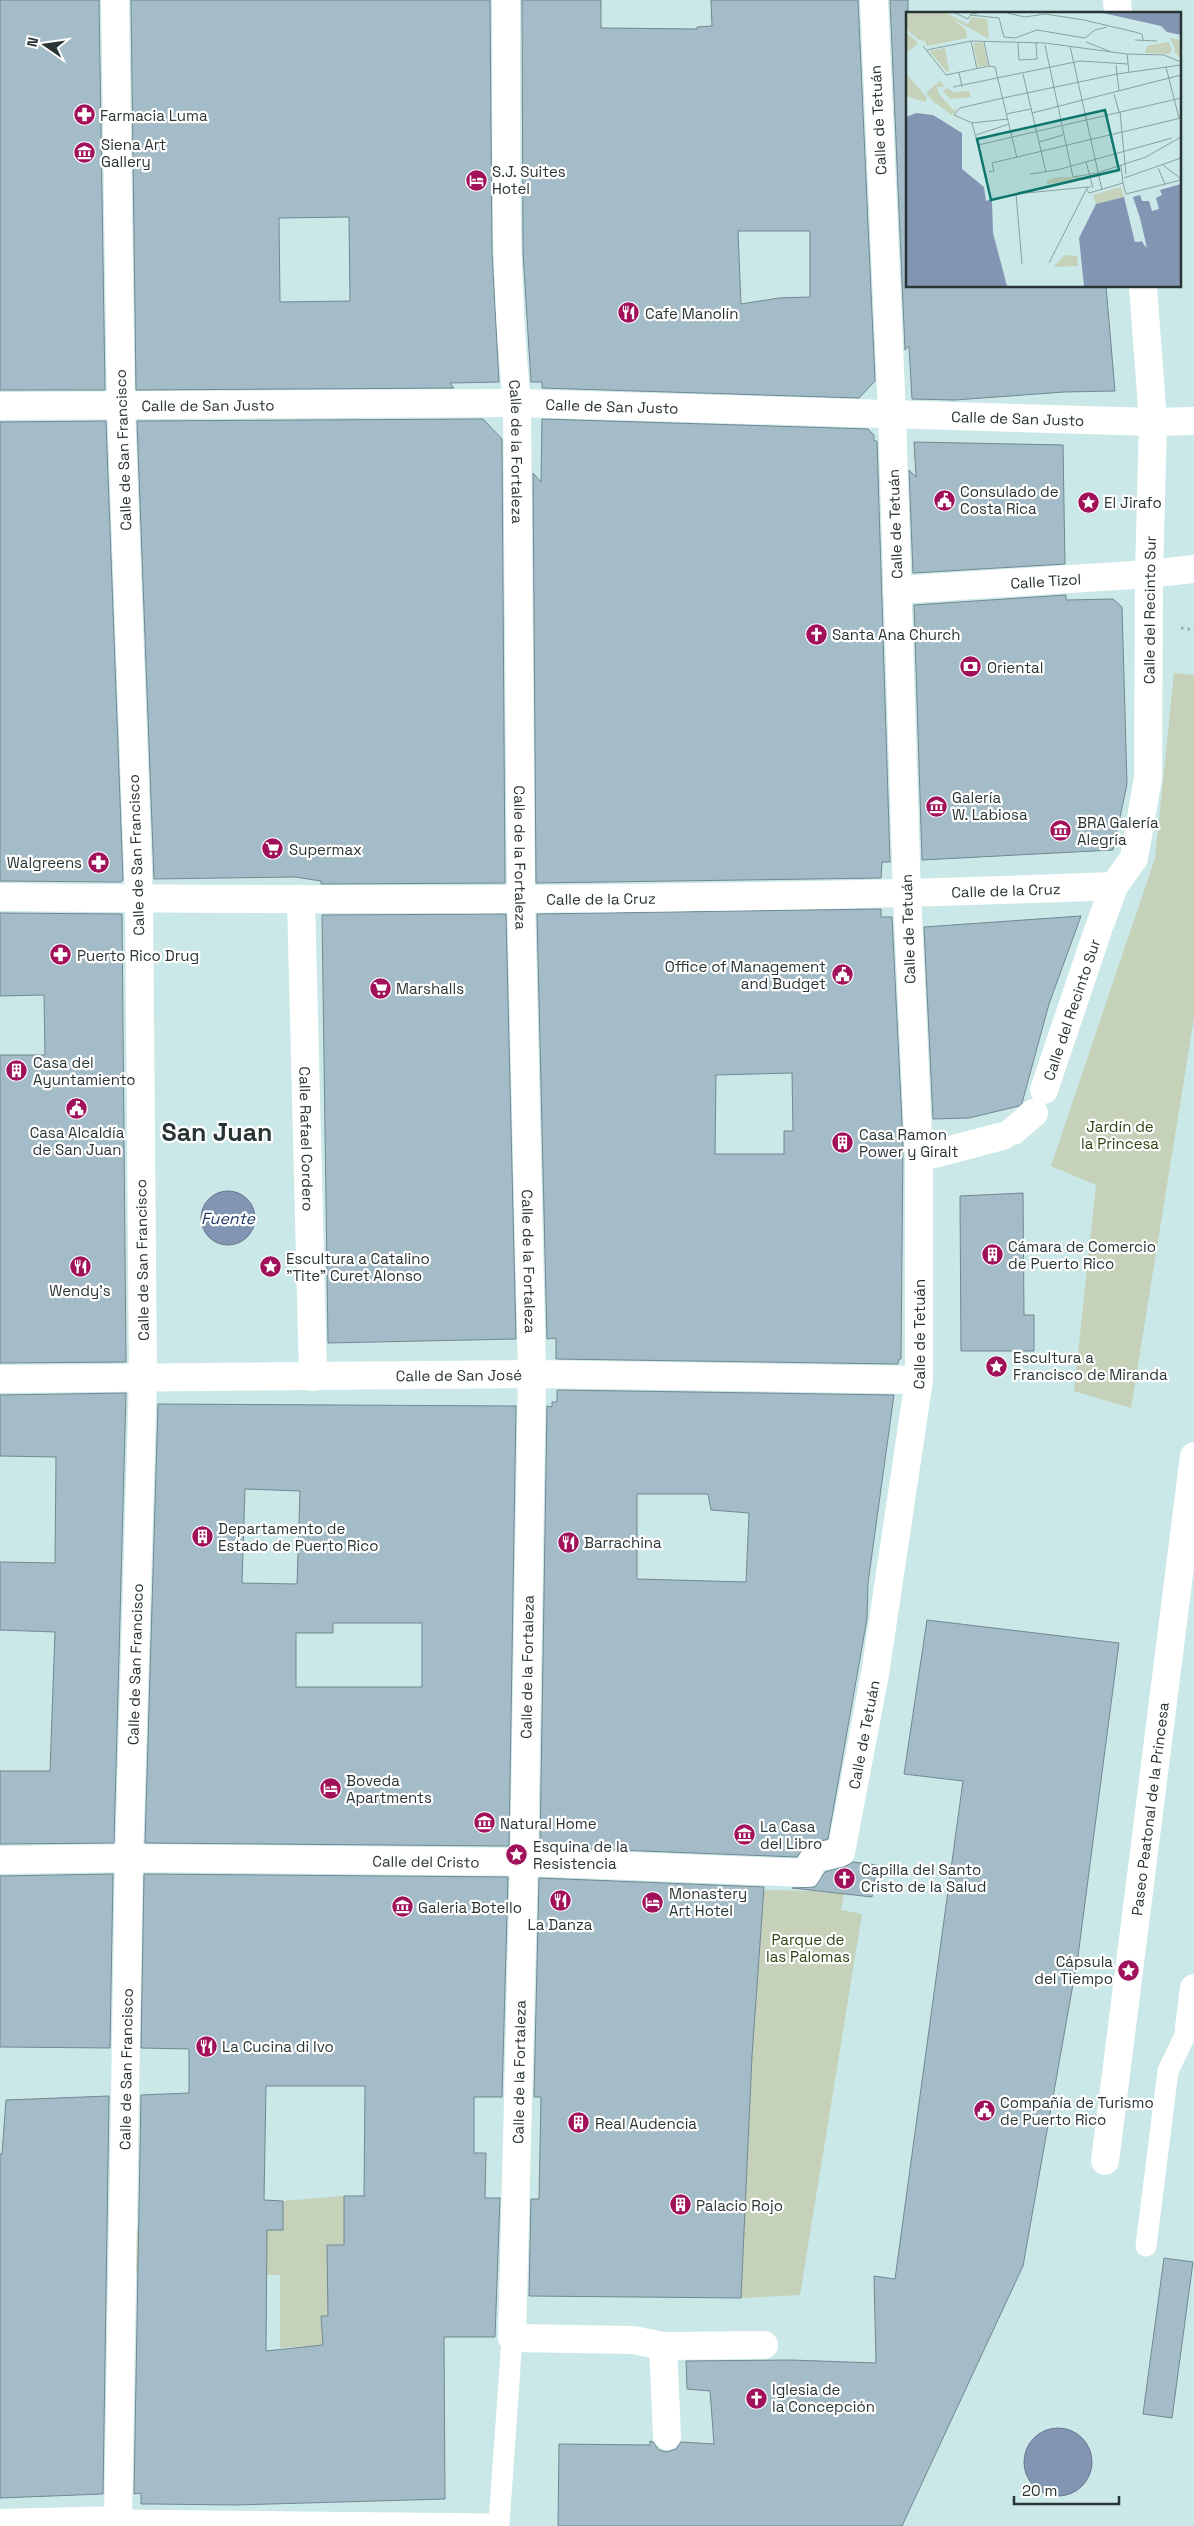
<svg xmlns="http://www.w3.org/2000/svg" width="1194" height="2526" viewBox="0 0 1194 2526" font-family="'Space Grotesk',sans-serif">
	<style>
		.green { fill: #c5d1b9 }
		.water { fill: #8295b3; stroke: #67788d }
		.building { fill: #a3bcc7; stroke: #718893; fill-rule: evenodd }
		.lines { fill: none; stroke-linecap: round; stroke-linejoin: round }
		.path { stroke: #98b0af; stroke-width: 3; stroke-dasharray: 2.5 4; stroke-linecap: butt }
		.lane { stroke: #fff; stroke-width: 21 }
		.street { stroke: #fff; stroke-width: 28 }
		.labels { text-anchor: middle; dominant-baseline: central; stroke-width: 4.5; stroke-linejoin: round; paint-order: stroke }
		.poi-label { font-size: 15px; fill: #293534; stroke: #fff; text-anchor: start }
		.street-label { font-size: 15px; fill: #293534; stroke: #fff }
		.park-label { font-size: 15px; fill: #2c420f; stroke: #fff }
		.water-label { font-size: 16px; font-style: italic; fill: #223b65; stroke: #fff }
		.town-label { font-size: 25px; font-weight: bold; fill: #293534; stroke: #fff }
		.inset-river { fill: none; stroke: #8295b3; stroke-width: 2.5 }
		.inset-road { fill: none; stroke: #8aa09f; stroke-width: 1 }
		.view { fill: #0f766e; fill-opacity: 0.15; stroke: #0f766e; stroke-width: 2.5 }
		.inset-edge { fill: none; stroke: #293534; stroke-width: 2.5 }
	</style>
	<rect width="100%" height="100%" fill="#cae8e7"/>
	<path class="green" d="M1174 673 1194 675V1018L1131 1408 1074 1391 1096 1185 1051 1166 1155 858Z
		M764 1890 813 1891 844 1894 841 1910 862 1914 800 2295 741 2298 752 2056Z
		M344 2196V2245H329L330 2316H321L323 2345 280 2348V2275L135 2273V2229L282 2230 283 2201Z"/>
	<path class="water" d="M201 1218a27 27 0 1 1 54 0a27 27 0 1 1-54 0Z
		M1024 2462a34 34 0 1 1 68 0a34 34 0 1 1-68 0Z"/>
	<path class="building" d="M0 0H99L105 390H0Z
		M131 0H490L492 253 499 382 450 383 454 388 136 390ZM349 217 350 301 280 302 279 218Z
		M522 0H601V28L697 29V27L712 26 711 0H858L875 381 859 398 542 388V382H531L523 252ZM738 231H810V297L779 298 741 304Z
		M890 0H908V286H1106L1115 391 1064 392 955 400 912 399 909 346 905 350Z
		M483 419 502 439 505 883 321 884V881L295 877 154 879 137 421Z
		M542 419 868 429 874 435V441H877L890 862H882L881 878 536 883 533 473 541 482Z
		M106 421 123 880 121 882 0 881V422Z
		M914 442 1063 445 1065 564 913 573 909 470 916 477Z
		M1066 595V600L1113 599 1122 607 1127 784 1113 850 922 860 914 605Z
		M881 909V917H892L903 1143 901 1359H899L898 1364 556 1359V1338L547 1339 537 914ZM792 1073 793 1131H784V1154H715L716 1075Z
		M0 913 122 914 126 1362 0 1363V1055H45L44 995 0 996Z
		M506 914 516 1339 328 1343 322 915Z
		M1081 916 1049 1004 1022 1103 1019 1106 969 1118 933 1119 924 927Z
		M1023 1193 1024 1315H1034V1351H961L960 1196Z
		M557 1390 894 1395 868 1583 867 1619 828 1839 805 1846 797 1857 540 1847 547 1406 552 1407V1402H557ZM637 1494H708L711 1510 749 1513 746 1582 637 1579Z
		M126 1393 114 1843 0 1844V1771H50L55 1632 0 1630V1562L55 1563 56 1457 0 1456V1395Z
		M158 1404 516 1406 509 1846 145 1843ZM245 1489 300 1491 297 1584 242 1583ZM333 1623H422V1687H296V1633H333Z
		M927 1620 1119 1643 1078 1956 1023 2266 902 2526H558L559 2444 650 2445V2441L653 2442 659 2450 667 2452 676 2449 681 2442 714 2444 710 2391 687 2389 686 2361 791 2360 876 2363 874 2276 895 2279 963 1781 904 1774Z
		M853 1862 877 1865 872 1897 792 1888 815 1887 825 1872 844 1867Z
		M113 1874 110 2048 0 2047V1876Z
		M144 1874 508 1877 502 2097H474V2153H486L485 2198H500L495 2337H444L445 2499 236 2505 154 2504H141V2493L134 2494 141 2095 189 2093V2049L141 2048ZM266 2086H365L364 2196H344V2245H327L328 2316H321L323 2345 266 2351 267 2230H283V2201L264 2200Z
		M539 1878 764 1887 752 2056 741 2298 529 2296 531 2199H539L541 2097H534Z
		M109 2096 103 2494 0 2498V2154H2L6 2100Z
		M1164 2258 1193 2262 1172 2418 1143 2414Z"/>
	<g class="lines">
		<path class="path" d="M1181 628 1194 630"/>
		<path class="lane" d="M1146 2246 1168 2071 1189 2027
			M118 2520 499 2524 512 2338"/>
		<g class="street">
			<path id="s1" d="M506 0C507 135 503 269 517 403L521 899 532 1374 524 1862 512 2338 633 2340 663 2346 667 2436"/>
			<path d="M1117 0 1118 14"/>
			<path id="s2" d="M0 406 517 403 1153 422 1194 421"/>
			<path id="s3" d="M897 590 1149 574 1194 569"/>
			<path id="s4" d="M0 897C371 901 743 901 1114 886"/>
			<path id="s5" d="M301 899 313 1377"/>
			<path id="s6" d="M1101 922 1114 886 1134 858 1148 778 1149 574 1153 422 1143 286"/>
			<path id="s7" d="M1044 1090 1098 930"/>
			<path d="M1013 1131 1034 1113"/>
			<path d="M919 1158 1003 1136"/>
			<path id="s8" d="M0 1379 532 1374 919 1380"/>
			<path id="s9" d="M0 1860 129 1858 524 1862 807 1873 814 1858 841 1852 875 1674 919 1380V1158L907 895 892 414 874 0"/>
			<path d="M1194 1988 1189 2027H1194"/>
			<path id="s10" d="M1105 2161 1194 1456"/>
			<path d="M663 2346 764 2345"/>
			<path id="s11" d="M0 2523 118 2520 129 1858 143 1377 139 899 121 407 115 0"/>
		</g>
	</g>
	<defs>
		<symbol id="pharmacy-disc" viewBox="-11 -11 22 22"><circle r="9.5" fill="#a0115a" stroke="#fff"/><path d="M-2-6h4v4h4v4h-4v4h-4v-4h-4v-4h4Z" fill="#fff"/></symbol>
		<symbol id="museum-disc" viewBox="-11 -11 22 22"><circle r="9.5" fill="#a0115a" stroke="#fff"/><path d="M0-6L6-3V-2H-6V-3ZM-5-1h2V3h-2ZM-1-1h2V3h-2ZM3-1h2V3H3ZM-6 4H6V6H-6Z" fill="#fff"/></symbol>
		<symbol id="hotel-disc" viewBox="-11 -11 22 22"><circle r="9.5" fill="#a0115a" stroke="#fff"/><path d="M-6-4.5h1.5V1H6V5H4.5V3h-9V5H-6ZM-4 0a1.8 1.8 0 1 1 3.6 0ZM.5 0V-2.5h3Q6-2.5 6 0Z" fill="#fff"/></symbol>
		<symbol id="restaurant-disc" viewBox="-11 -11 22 22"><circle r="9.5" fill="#a0115a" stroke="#fff"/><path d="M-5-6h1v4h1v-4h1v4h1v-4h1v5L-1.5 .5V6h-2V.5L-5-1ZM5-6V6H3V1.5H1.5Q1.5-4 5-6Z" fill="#fff"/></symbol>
		<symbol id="civic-disc" viewBox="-11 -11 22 22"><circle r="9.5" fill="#a0115a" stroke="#fff"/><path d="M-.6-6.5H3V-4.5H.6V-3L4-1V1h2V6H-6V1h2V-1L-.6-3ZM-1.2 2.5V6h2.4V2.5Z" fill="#fff"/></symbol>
		<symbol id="sight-disc" viewBox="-11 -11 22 22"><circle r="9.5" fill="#a0115a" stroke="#fff"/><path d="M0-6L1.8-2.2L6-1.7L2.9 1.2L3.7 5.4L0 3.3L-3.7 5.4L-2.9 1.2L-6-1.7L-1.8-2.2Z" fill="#fff"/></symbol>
		<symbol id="church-disc" viewBox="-11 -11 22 22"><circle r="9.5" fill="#a0115a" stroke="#fff"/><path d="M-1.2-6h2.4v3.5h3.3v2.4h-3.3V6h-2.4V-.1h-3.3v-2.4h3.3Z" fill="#fff"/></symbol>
		<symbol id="bank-disc" viewBox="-11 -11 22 22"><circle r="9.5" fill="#a0115a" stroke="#fff"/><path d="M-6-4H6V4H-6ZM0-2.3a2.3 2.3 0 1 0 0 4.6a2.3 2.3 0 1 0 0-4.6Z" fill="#fff"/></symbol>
		<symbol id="supermarket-disc" viewBox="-11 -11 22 22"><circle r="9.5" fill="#a0115a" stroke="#fff"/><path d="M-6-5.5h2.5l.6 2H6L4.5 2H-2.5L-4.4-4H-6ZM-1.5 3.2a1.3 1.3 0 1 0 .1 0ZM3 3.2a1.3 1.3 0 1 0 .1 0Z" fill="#fff"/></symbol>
		<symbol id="building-disc" viewBox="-11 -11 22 22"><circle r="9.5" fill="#a0115a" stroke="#fff"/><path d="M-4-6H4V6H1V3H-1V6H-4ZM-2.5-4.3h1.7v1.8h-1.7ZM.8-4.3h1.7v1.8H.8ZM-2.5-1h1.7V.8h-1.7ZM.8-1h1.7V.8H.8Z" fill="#fff"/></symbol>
	</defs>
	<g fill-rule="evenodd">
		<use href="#pharmacy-disc" x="72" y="102" width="25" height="25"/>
		<use href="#museum-disc" x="72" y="140" width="25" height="25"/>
		<use href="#hotel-disc" x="464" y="168" width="25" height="25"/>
		<use href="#restaurant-disc" x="616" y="300" width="25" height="25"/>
		<use href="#civic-disc" x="932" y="488" width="25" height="25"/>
		<use href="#sight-disc" x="1076" y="490" width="25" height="25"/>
		<use href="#church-disc" x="804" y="622" width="25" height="25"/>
		<use href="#bank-disc" x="958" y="654" width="25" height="25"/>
		<use href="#museum-disc" x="924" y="794" width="25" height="25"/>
		<use href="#museum-disc" x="1048" y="818" width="25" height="25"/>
		<use href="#supermarket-disc" x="260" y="836" width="25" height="25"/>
		<use href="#pharmacy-disc" x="86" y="850" width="25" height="25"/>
		<use href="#pharmacy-disc" x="48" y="942" width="25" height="25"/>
		<use href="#civic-disc" x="830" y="962" width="25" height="25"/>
		<use href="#supermarket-disc" x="368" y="976" width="25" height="25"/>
		<use href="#building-disc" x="4" y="1058" width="25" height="25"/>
		<use href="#civic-disc" x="64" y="1096" width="25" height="25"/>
		<use href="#building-disc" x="830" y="1130" width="25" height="25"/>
		<use href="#building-disc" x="980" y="1242" width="25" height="25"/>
		<use href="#restaurant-disc" x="68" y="1254" width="25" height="25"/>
		<use href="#sight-disc" x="258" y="1254" width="25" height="25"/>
		<use href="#sight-disc" x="984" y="1354" width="25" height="25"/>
		<use href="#building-disc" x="190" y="1524" width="25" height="25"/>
		<use href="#restaurant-disc" x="556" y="1530" width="25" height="25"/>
		<use href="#hotel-disc" x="318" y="1776" width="25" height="25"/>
		<use href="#museum-disc" x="472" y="1810" width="25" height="25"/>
		<use href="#museum-disc" x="732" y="1822" width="25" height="25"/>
		<use href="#sight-disc" x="504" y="1842" width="25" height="25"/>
		<use href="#church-disc" x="832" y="1866" width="25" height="25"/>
		<use href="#restaurant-disc" x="548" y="1888" width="25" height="25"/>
		<use href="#hotel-disc" x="640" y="1890" width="25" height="25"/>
		<use href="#museum-disc" x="390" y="1894" width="25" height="25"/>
		<use href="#sight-disc" x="1116" y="1958" width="25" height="25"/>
		<use href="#restaurant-disc" x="194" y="2034" width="25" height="25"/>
		<use href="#civic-disc" x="972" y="2098" width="25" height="25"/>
		<use href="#building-disc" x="566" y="2110" width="25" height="25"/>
		<use href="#building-disc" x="668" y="2192" width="25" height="25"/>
		<use href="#church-disc" x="744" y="2386" width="25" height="25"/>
	</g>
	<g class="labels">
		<g class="poi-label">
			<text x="100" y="115">Farmacia Luma</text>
			<text x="101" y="144">Siena Art<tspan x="101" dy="17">Gallery</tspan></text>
			<text x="492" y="171">S.J. Suites<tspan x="492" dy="17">Hotel</tspan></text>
			<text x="645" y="313">Cafe Manolín</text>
			<text x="960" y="491">Consulado de<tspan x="960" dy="17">Costa Rica</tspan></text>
			<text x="1104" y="502">El Jirafo</text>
			<text x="832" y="634">Santa Ana Church</text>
			<text x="987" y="667">Oriental</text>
			<text x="952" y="797">Galería<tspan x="952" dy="17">W. Labiosa</tspan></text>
			<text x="1077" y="822">BRA Galería<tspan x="1077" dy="17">Alegría</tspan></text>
			<text x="289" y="849">Supermax</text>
			<text x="82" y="862" text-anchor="end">Walgreens</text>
			<text x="77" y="955">Puerto Rico Drug</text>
			<text x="826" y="966" text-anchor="end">Office of Management<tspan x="826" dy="17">and Budget</tspan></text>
			<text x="396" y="988">Marshalls</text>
			<text x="33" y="1062">Casa del<tspan x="33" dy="17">Ayuntamiento</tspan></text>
			<text x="77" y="1132" text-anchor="middle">Casa Alcaldía<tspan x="77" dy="17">de San Juan</tspan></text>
			<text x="859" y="1134">Casa Ramon<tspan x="859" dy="17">Power y Giralt</tspan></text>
			<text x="1008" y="1246">Cámara de Comercio<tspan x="1008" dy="17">de Puerto Rico</tspan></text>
			<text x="286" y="1258">Escultura a Catalino<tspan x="286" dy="17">"Tite" Curet Alonso</tspan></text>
			<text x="80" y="1290" text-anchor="middle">Wendy's</text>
			<text x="1013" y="1357">Escultura a<tspan x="1013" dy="17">Francisco de Miranda</tspan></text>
			<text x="218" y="1528">Departamento de<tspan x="218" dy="17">Estado de Puerto Rico</tspan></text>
			<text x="584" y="1542">Barrachina</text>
			<text x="346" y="1780">Boveda<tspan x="346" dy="17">Apartments</tspan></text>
			<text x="500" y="1823">Natural Home</text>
			<text x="760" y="1826">La Casa<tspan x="760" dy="17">del Libro</tspan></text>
			<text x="533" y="1846">Esquina de la<tspan x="533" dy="17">Resistencia</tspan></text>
			<text x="861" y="1869">Capilla del Santo<tspan x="861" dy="17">Cristo de la Salud</tspan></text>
			<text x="669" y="1893">Monastery<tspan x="669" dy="17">Art Hotel</tspan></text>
			<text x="418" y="1907">Galeria Botello</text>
			<text x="560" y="1924" text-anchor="middle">La Danza</text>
			<text x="1113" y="1961" text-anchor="end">Cápsula<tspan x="1113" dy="17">del Tiempo</tspan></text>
			<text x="222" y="2046">La Cucina di Ivo</text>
			<text x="1000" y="2102">Compañía de Turismo<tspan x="1000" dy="17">de Puerto Rico</tspan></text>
			<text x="595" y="2123">Real Audencia</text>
			<text x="696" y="2205">Palacio Rojo</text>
			<text x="772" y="2389">Iglesia de<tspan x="772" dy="17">la Concepción</tspan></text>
		</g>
		<g class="street-label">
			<text transform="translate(878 120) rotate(-93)">Calle de Tetuán</text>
			<text stroke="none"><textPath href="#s2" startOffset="208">Calle de San Justo</textPath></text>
			<text stroke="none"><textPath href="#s2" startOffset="612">Calle de San Justo</textPath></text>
			<text stroke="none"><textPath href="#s2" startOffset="1018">Calle de San Justo</textPath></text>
			<text transform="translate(123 450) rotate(-92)">Calle de San Francisco</text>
			<text stroke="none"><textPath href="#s1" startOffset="452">Calle de la Fortaleza</textPath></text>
			<text transform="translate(895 524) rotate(-92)">Calle de Tetuán</text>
			<text stroke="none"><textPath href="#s3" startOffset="149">Calle Tizol</textPath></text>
			<text stroke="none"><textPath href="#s6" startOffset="322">Calle del Recinto Sur</textPath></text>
			<text transform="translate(136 855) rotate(-92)">Calle de San Francisco</text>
			<text stroke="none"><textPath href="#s1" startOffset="858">Calle de la Fortaleza</textPath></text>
			<text stroke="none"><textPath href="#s4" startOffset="1006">Calle de la Cruz</textPath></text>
			<text stroke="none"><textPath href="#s4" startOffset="601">Calle de la Cruz</textPath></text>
			<text transform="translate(908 929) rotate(-92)">Calle de Tetuán</text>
			<text stroke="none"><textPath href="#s7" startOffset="85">Calle del Recinto Sur</textPath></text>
			<text stroke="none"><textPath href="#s5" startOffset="240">Calle Rafael Cordero</textPath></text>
			<text transform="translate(142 1260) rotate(-91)">Calle de San Francisco</text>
			<text stroke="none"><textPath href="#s1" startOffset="1262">Calle de la Fortaleza</textPath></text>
			<text stroke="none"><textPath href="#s9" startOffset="1376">Calle de Tetuán</textPath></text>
			<text stroke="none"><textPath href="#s8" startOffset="459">Calle de San José</textPath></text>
			<text stroke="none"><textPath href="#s11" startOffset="974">Calle de San Francisco</textPath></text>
			<text transform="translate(527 1667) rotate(-89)">Calle de la Fortaleza</text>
			<text stroke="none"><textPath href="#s9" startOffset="971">Calle de Tetuán</textPath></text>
			<text stroke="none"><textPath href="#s10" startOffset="355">Paseo Peatonal de la Princesa</textPath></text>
			<text stroke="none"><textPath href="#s9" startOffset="426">Calle del Cristo</textPath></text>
			<text stroke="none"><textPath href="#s11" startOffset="569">Calle de San Francisco</textPath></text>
			<text transform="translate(519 2072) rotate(-89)">Calle de la Fortaleza</text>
		</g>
		<g class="park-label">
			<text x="1120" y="1126">Jardín de<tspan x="1120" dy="17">la Princesa</tspan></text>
			<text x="808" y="1939">Parque de<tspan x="808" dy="17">las Palomas</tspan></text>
		</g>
		<g class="water-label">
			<text x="228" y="1218">Fuente</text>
		</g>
		<g class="town-label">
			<text x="217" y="1132">San Juan</text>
		</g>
	</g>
	<g transform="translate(906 12)">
		<rect width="275" height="275" fill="#cae8e7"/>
		<path d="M0 1H40L62 12 66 5 81 7 83 27 47 7 60 18 61 26 21 34 19 29 13 28 0 17ZM0 20 12 31 0 42ZM264 26 275 28V46L268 40 269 37ZM77 30 82 53 72 55 67 31ZM262 30 266 37 264 42 239 41 241 34ZM39 36 43 59 41 60 23 39ZM0 61 21 86 19 90 0 84ZM34 69 39 75H31L33 82 47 98 52 97 46 103 54 109 28 90 20 81ZM41 76 48 80 63 79 65 85 44 87 37 79ZM152 165H179V167L141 172V168ZM215 175 218 185 190 192 187 183ZM159 243 171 244 172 254 147 255Z" fill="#c5d1b9"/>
		<path d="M197 1H275V23L261 20 255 14ZM10 101 27 103 56 121V157L78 175 80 189 85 187 86 190 87 221 101 274H0V105ZM275 172V274H178L173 226 190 192 218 185 229 230 236 229 240 236 227 185 234 183 236 189H243L246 199 253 197 250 186 256 183 254 178Z" fill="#8295b3"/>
		<path d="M227 185 234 206 241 236 236 229 229 230 219 187 231 227H236Z" fill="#cae8e7"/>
		<path class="inset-river" d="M251 198 267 274M248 199 259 274M0 253 26 274"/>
		<path class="inset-road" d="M49 1 62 7 65 2 72 1M101 1 119 5 139 2 178 8 229 20 236 22 237 28M64 3 93 6 98 25 109 26 131 18 179 26M179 26 189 18 201 15M229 28 251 29M65 29 71 57M78 29 83 54M180 30 203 39M112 31 113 48 131 47 130 31M139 33 167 165 191 161 240 145 275 125M17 34 40 63 83 54M164 34 196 178M21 38 65 29 139 31 221 42 258 43 275 50M221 42 223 60M210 53 213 79M83 54 89 55 111 146M260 55 273 106M53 60 56 75M117 62 140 160M47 75 174 49 222 52M208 82 213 100M214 100 220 162M126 101 275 63M100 102 125 97M102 107 66 111 48 103 54 96 97 86 211 62 275 53M66 111 72 133 275 86M70 123 103 112M133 130 157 123M180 150 187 176M257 153 274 166M252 156 259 172M83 160 88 159 86 151 275 106M124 162 151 158 266 126M218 166 275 146M217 171 220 182 275 168M185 174 180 177 183 181 217 171 215 153M143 251 180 178M116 252 110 182 182 175"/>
		<path class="view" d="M199 98 213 158 85 188 71 127Z"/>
		<rect width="275" height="275" class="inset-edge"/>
	</g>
	<g transform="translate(45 45) rotate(283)" stroke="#ffffff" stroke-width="4" paint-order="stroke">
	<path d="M0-4L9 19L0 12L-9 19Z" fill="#293534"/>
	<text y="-8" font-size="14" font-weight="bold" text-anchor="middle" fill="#293534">N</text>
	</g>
	<path d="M1014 2496v8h105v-8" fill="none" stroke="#293534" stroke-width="2.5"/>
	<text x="1022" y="2496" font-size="15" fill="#293534" stroke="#ffffff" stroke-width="4" paint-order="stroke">20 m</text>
</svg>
